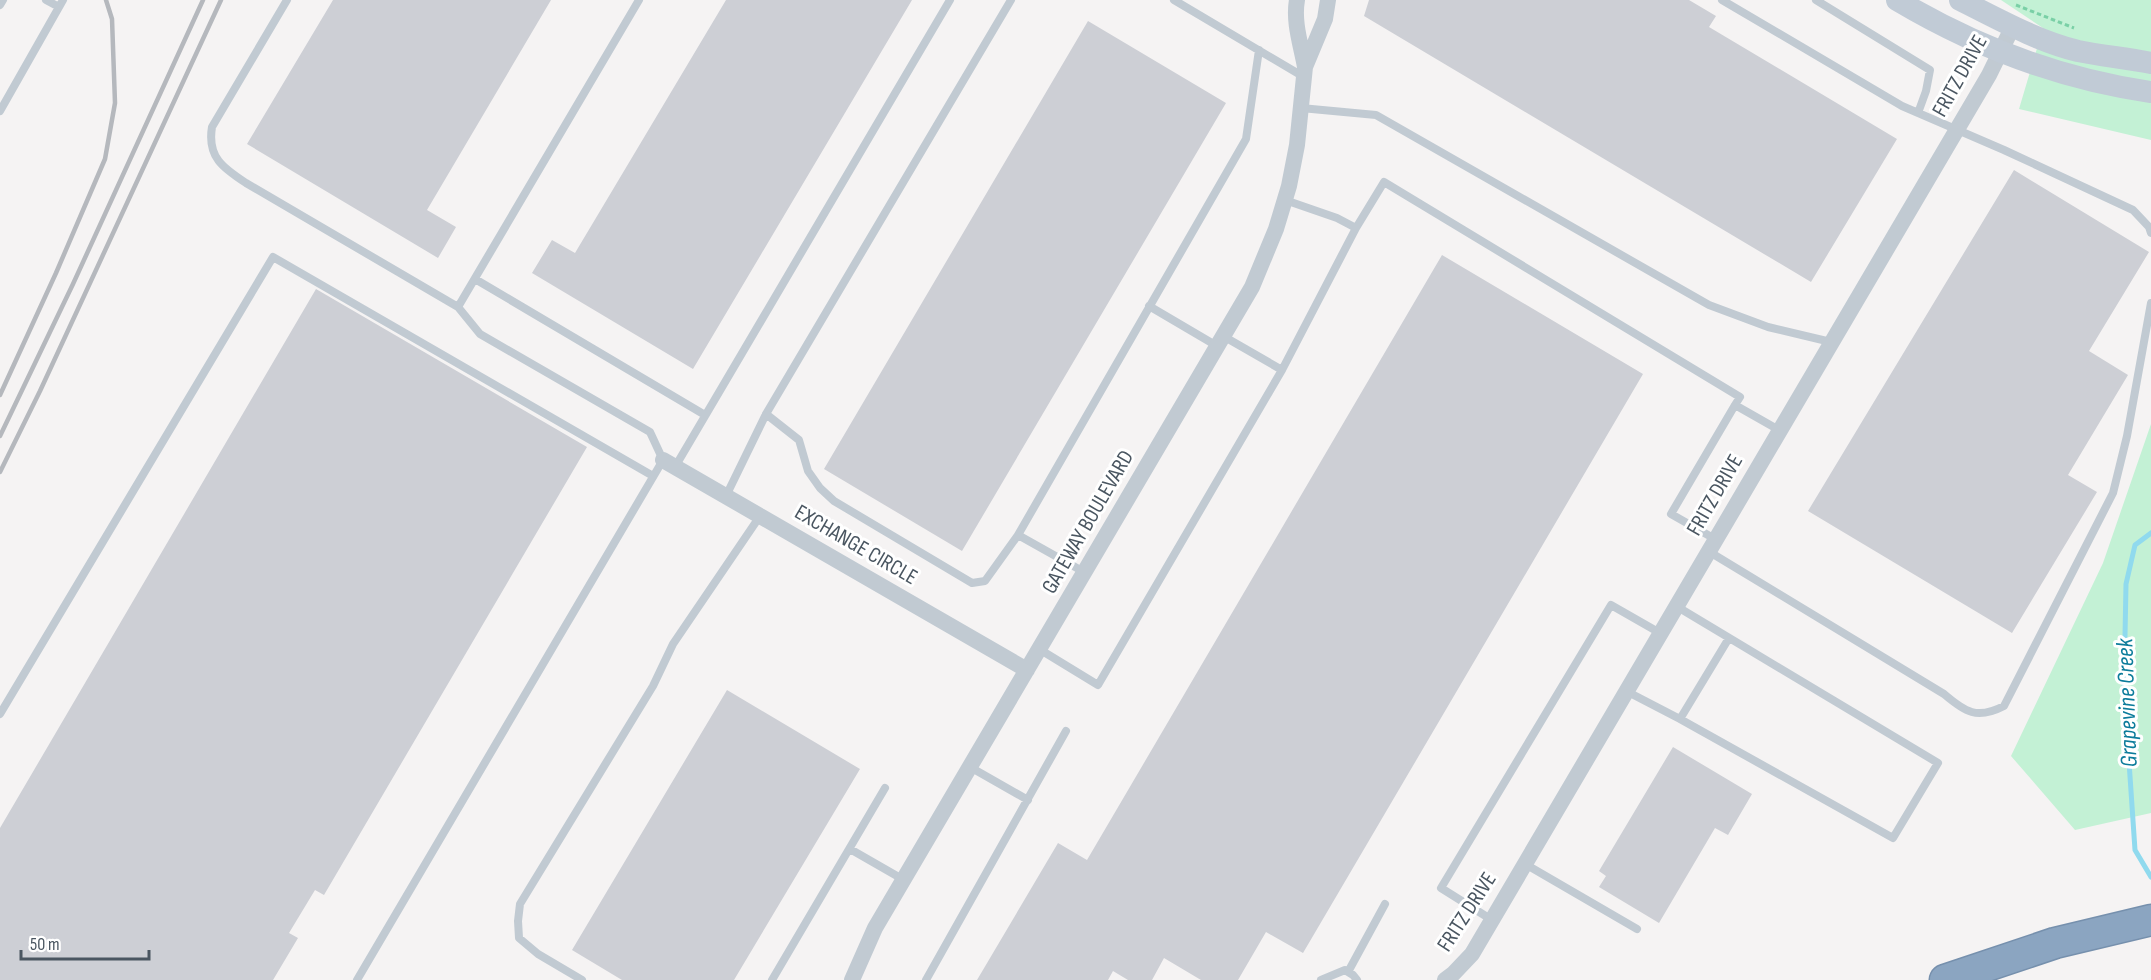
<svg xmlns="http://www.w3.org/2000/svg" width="2151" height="980" viewBox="0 0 2151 980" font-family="'Sofia Sans Condensed',sans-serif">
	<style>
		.green { fill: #c3f1d5 }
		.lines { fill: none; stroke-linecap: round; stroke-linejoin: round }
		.stream { stroke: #90daee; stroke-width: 5 }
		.building { fill: #cdcfd5 }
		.motorway-casing { stroke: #7690ad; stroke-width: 33 }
		.path { stroke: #7ad0a6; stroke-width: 3; stroke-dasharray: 4.5 3; stroke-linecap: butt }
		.service { stroke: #c1cad2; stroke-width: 8 }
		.minor { stroke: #c1cad2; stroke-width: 16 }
		.secondary { stroke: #c1cbd6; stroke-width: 22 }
		.motorway { stroke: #8ba5c1; stroke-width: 30 }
		.rail { stroke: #b5b8bd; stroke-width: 4.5 }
		.labels { text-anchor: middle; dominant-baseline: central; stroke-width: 6; stroke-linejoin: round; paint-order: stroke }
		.street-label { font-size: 22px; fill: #4a5661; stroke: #fff }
		.water-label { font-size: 24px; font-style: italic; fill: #0c7c9b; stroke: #fff }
	</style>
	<rect width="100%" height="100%" fill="#f5f3f3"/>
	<path class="green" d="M2001 0H2151V140L2019 109 2043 28Z
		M2151 424V813L2075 830 2011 756 2103 563Z"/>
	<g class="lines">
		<path class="stream" d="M2151 533 2135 545 2126 584 2124 688 2135 850 2151 877"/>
	</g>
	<path class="building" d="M333 0H551L427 210 456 227 438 258 247 144Z
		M726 0H912L693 369 532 273 552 240 575 253Z
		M1369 0H1689L1716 16 1709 27 1897 139 1811 282 1364 16Z
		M1088 21 1226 103 962 551 824 469Z
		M2014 170 2149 252 2089 351 2128 375 2068 475 2097 492 2012 633 1808 511Z
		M1442 255 1643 374 1303 953 1266 932 1238 980H1201L1164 958 1152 980H1128L1113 971 1108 980H977L1058 843 1087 860Z
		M316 289 587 447 324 895 315 890 289 933 298 938 273 980H0V828Z
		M727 690 860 769 734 980H622L572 950Z
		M1673 747 1752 794 1728 835 1715 828 1659 923 1599 887 1606 876 1599 871Z"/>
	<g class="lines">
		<defs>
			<path id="motorway" d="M1945 980 2055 943 2151 920"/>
		</defs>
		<use href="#motorway" class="motorway-casing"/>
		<path class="path" d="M2016 5 2074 28"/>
		<path class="service" d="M46 0 59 7
			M287 0 212 127C207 157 223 168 246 183L458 307
			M1174 0 1304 77
			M1722 0 1902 106 2004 150 2133 210 2149 227 2151 233
			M1816 0 1930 70 1926 91 1918 113
			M0 5 3 0
			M1301 108 1376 115 1709 305 1768 327 1831 342
			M0 111 63 0
			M1356 228 1384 182 1740 397 1735 405
			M475 279 705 415
			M1149 306 1217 346
			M1282 370 1356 228 1337 218 1285 200
			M766 414 799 440 808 471 820 488 834 501 972 583 985 581 1018 535
			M675 467 950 0
			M726 496 766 414 1011 0
			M1715 539 1671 514 1735 405 1779 430
			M1708 551 1944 694C1965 712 1977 720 2004 706L2113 493 2127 436 2151 303
			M1084 572 1018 535 1246 139 1259 50
			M1039 649 1098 685 1282 370 1223 336
			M1626 691 1680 719 1893 838 1938 763 1676 606
			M0 714 273 257 653 476
			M1680 719 1729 638
			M970 767 1028 800
			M850 849 904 880
			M1525 864 1637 929
			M1492 920 1441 888 1611 605 1660 633
			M1348 972 1385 904
			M357 980 663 460 650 432 480 334 458 307 639 0
			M582 980 538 954 519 938 518 921 520 904 653 686 673 644 760 516
			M772 980 885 788
			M926 980 1066 731
			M1321 980 1345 970 1353 975 1357 980"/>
		<path class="minor" d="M1297 0C1293 22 1301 45 1305 67
			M663 460 1027 670
			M852 980 875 928 1252 287 1276 229 1289 186 1297 145 1305 67 1325 19 1328 0
			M1445 980 1453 974 1472 954 1989 75 2013 26"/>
		<path class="secondary" d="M1897 0C1976 47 2060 79 2151 92
			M1960 0C1998 19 2037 41 2078 51 2102 56 2127 58 2151 63"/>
		<use href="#motorway" class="motorway"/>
		<path class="rail" d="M0 395 56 273 105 159 115 103 112 19 106 0
			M0 436 73 284 203 0
			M0 472 40 391 221 0"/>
	</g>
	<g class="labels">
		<g class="street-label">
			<text transform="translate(1960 76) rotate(-61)">FRITZ DRIVE</text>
			<text transform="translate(1715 495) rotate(-60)">FRITZ DRIVE</text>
			<text transform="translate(1088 522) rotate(-60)">GATEWAY BOULEVARD</text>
			<text transform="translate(856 545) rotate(30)">EXCHANGE CIRCLE</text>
			<text transform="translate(1467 912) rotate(-57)">FRITZ DRIVE</text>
		</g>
		<g class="water-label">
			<text transform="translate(2127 703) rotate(-92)">Grapevine Creek</text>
		</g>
	</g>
	<path d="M21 950v9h128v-9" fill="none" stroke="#4a5661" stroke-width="3"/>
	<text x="30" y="950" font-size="18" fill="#4a5661" stroke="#ffffff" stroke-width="4.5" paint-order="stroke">50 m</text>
</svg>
